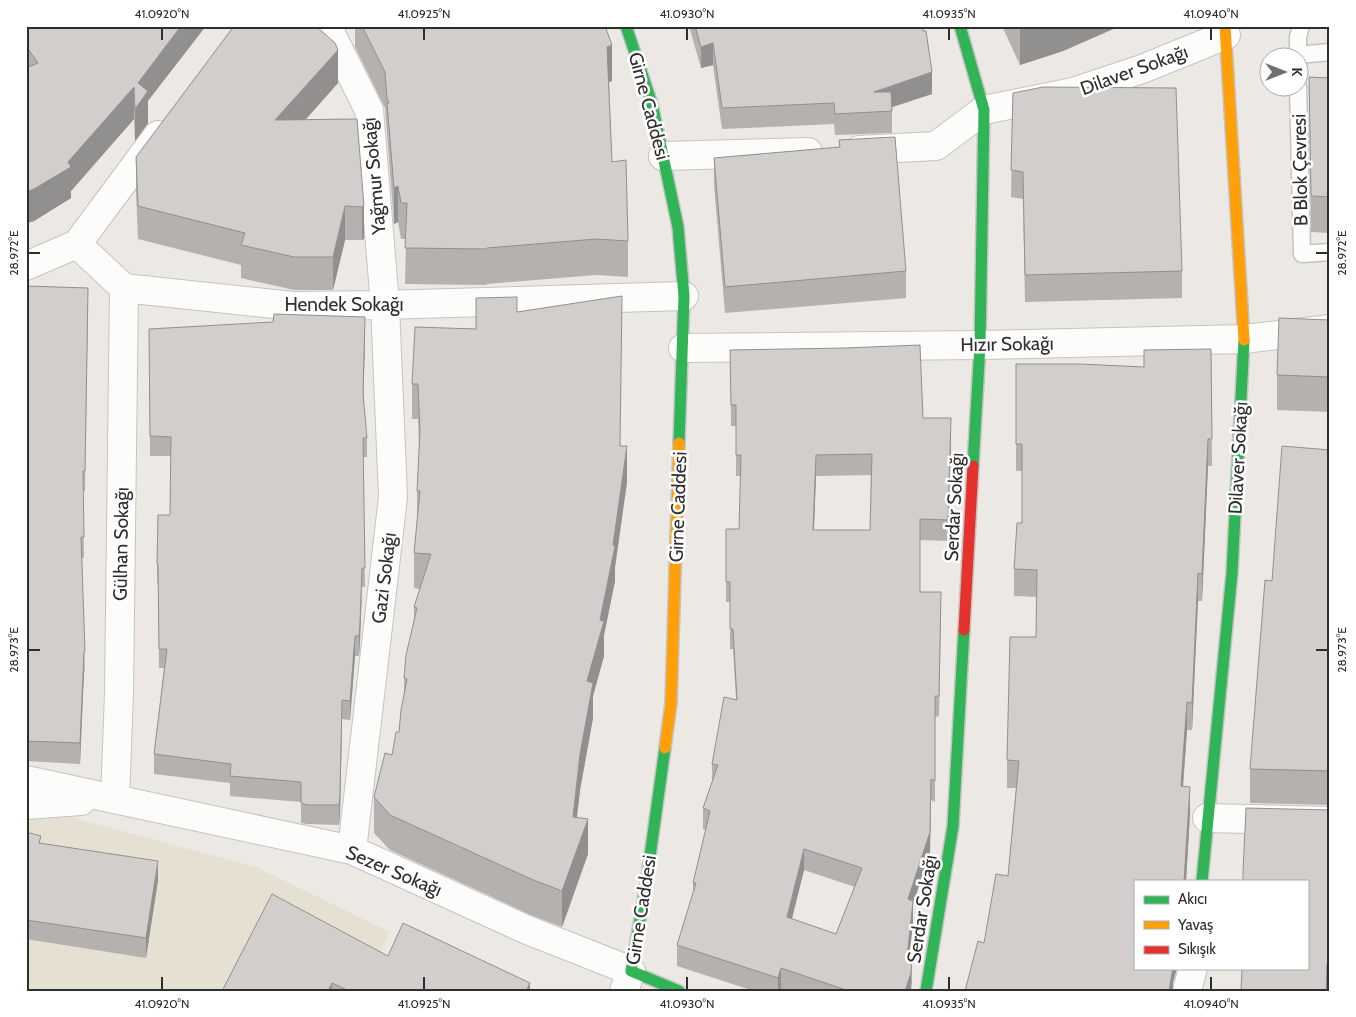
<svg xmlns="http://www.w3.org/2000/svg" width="1356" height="1017" viewBox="0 0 1356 1017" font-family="Cabin,sans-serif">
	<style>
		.education { fill: #e6e0d3 }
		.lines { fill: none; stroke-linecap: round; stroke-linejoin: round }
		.lane-casing { stroke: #c5c4c5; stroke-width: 19 }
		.street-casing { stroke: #c5c4c5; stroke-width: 30 }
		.fast-casing { stroke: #c5c4c5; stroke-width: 14 }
		.slow-casing { stroke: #c5c4c5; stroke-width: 14 }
		.jam-casing { stroke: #c5c4c5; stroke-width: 14 }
		.lane { stroke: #fcfcfb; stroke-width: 16 }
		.street { stroke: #fcfcfb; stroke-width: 28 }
		.fast { stroke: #30b455; stroke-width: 11 }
		.slow { stroke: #ff9f0a; stroke-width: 11 }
		.jam { stroke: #e5322d; stroke-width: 11 }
		.wall { fill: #b4b1af; fill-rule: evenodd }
		.shaded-wall { fill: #92908e }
		.building { fill: #d1cecb; stroke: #92908e; fill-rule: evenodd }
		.ticks { fill: none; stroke: #2e2e2e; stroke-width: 2 }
		.labels { text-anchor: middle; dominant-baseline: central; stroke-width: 5; stroke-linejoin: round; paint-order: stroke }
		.street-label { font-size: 19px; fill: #2e2e2e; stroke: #fff }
		.neatline { fill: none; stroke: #2e2e2e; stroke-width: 2 }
		.ticks-label { font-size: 12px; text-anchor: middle; fill: #2e2e2e }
	</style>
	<rect width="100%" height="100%" fill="#ece8e4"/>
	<path class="education" d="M26 805 256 867 390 932 361 991H26Z"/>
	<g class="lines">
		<defs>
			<path id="lane" d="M1301 26 1298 37V55L1330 52
				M1298 86 1302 254 1330 252"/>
			<path id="street" d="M327 26 369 110 385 305 393 497 352 850
				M859 150 936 146 984 110 1073 92 1142 69 1226 35
				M663 156 808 152
				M77 244 158 135
				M26 266 77 244 124 288 293 306 385 305 684 296
				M683 348 980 345 1244 339 1330 329
				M26 780 352 850 525 929 631 971 624 991
				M115 799 119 693 124 288
				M26 805 81 801
				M1207 818 1330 821
				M1187 991 1193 968"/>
			<path id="fast" d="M626 26 652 104 678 227 684 296 679 443
				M960 26 984 110 980 345 973 466
				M665 748 646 885 631 971 679 991
				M1202 881 1232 573 1244 340
				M926 991 953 826 964 630"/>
			<path id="slow" d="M1225 26 1244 340
				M665 748 671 703 679 443"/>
			<path id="jam" d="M964 630 973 466"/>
		</defs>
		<use href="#lane" class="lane-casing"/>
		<use href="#street" class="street-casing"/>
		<use href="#fast" class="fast-casing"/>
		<use href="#slow" class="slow-casing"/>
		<use href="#jam" class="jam-casing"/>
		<use href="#lane" class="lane"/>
		<use href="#street" class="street"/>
		<use href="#fast" class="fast"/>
		<use href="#slow" class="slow"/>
		<use href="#jam" class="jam"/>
	</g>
	<path class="wall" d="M26 26 148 101V123L135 141 134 119 71 191V198L34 221 26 223Z
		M355 26H605L612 81 609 82 612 162 628 241V277L596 275 487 284V285L405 284 406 239H401L398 222 394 224 385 108 355 47Z
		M676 26H688L677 28Z
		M689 26H922L932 94 892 107V133L835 135 834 124 722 129 713 65 701 68Z
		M1002 26H1120L1063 51 1020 65Z
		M1309 77 1330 78V233L1311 232Z
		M338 83 305 120 357 119 364 239 362 240H345L333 290H294L241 278V265L138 239 136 191V157Z
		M1013 93 1182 271V298L1025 302 1023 199 1011 197Z
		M839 140 906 271V298L725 313 714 185V158L839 147Z
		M26 286 88 308 85 491H83L84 558H82L85 672 84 671 80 764 26 761Z
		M476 298 517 312 621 446 627 482 615 567V581L604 635V656L593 696V718L580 790 577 817 588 854 562 927 531 915 390 850 374 833V797L392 755 399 732 404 696V678L414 620V607L420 589 414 588V553L417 522V491L419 447 418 419H412V384L476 329Z
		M1330 320V412L1277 410V375Z
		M149 329 365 337 363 400 367 438V457H363L365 587H362L360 641 359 656H355L350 720 342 719 340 814 339 825 307 824 301 823V802L230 796V783L154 774V754L164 668H159L158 583H157V564L170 515 171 456H150Z
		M1211 349 1212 466H1208L1202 601H1198L1192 730H1187L1183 786 1190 814 1186 881H1135L1173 983V991L984 943 1008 876 1016 788H1007V760L1036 637 1037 597 1014 596V569L1022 523V471H1016V364L1144 367Z
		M730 350 923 418 951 439 948 541 920 540V592L941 613 939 716 935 717V802L931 800 930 852 913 904V922L909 958 912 980 911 991H786L781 989V991H754L677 966V945L693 894V883L706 830 703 829V808L712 783V764L736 699 733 649H730V602H726V529H739L741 476H736V426H731ZM871 475 870 530H814L816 476ZM804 870 855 887 836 934 792 919Z
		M1330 450V805L1250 803V769L1272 581Z
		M1330 810V991H1241L1307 881H1243V872Z
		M26 832 41 843 158 880 146 958 26 939Z
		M388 956 530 991H222Z"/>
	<path class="shaded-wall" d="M181 26H206L148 101V123L135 141V109L138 83Z
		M1028 26H1120L1063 51 1020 65V29Z
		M713 43V65L701 68V47Z
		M612 45V81L607 83V47Z
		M338 50V83L275 154V120Z
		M932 72V94L877 112 874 92Z
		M134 87V119L71 191V198L34 221 26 223V192L68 162Z
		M398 186V222L394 224V188Z
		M345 206V240L333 290V257Z
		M364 206V239L362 240V207Z
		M365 317V337L363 414V394Z
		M951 418V439L948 541V520Z
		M1208 439V466L1202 601V574Z
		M627 446V482L615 567V581L604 635V656L593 696V718L580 790 573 852V817L580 754 587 681 600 620 613 545Z
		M816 455V476L813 551V530Z
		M1198 573V601L1192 730V703Z
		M362 587 360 641 359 656V636Z
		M355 636V656L350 720V701Z
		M84 651V671L80 764V743Z
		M1187 702V730L1181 814V786Z
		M342 719 340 814 339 825V805Z
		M931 779 930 852 913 904V922L907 978 908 899Z
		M1190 787V814L1186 881H1184Z
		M588 819V854L562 927V891Z
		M804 849V870L787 938V917Z
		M158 861V880L146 958V938Z
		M912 959 911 991H905Z
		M1327 964V991H1326Z
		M781 968V991H778V978Z
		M1172 968H1177L1173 983V991H1169Z
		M332 983V991H328Z
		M530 983V991H526Z"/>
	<path class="building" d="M26 26H181L138 83 148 91 135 109 134 87 68 162 71 167 34 189 26 192V68L38 63 26 46Z
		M234 26H316L335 43 338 50 275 120 357 119 364 206 362 207 345 206 333 257H294L241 245 245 233 138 206 136 157Z
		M362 26H605L612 45 607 47 612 162 626 160 628 241 596 239 487 248V249L405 248 407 203H401L398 186 394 188 387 103H389L387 98 385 72Z
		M695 26H922L923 31H926L932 72 874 92H891L892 111 835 114 834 103 722 108 713 43 701 47Z
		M1018 26H1028L1020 29Z
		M1309 77 1330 78V197L1311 196Z
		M1043 87 1176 88 1182 271 1025 275 1023 172 1011 170 1013 93Z
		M895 137 906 271 725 287 714 158 840 147 839 140Z
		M26 286 88 288 85 471H83L84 537H81L85 651H84L80 743 26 741Z
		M622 296 620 446H627L613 545 615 546 600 620 604 621 587 681 593 683 580 754 573 817 588 819 562 891 531 879 390 815 374 797 385 753 392 755 396 732H399L401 710 407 679 404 678 406 655 417 608 414 607 431 554 414 553 420 491H417L420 431 418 384H412L415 327 476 329V298L517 297V312Z
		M274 314 365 317 363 394 367 438H363L365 568H362L360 622 359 636H355L350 701 342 700 340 794 339 805H307L301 803V782L230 776 231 764 154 754 167 649H159L158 564H157L158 515H170L171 437 150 436 149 329 273 322Z
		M1279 318 1330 320V377L1277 375Z
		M920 345 923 418H951L948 520 920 519V592H941L939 696H935V781L931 779 930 832 908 899 913 901 907 958 912 959 911 973 905 991H849L781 968 778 978 677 945 696 883H693L710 811 703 808 718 765 712 764 724 697 737 700 733 629H730V582H726V529H739L741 455H736V405H731L730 350 845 348ZM872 454 870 530H813L816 455ZM804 849 862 868 836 934 787 917Z
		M1211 349 1212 439H1208L1202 574 1198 573 1192 703 1187 702 1181 786 1190 787 1184 881H1135V968H1173L1169 991H965L978 941 984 943 996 874 1008 876 1019 761 1007 760 1010 637H1036L1037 570 1014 569 1017 523H1022V444H1016V364H1080L1144 367V350Z
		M1282 446 1330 450V771L1250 769 1265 580 1272 581Z
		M1246 808 1330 810V964H1327L1326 991H1241L1242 968H1307V881H1243V872Z
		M26 832 41 836 39 843 158 861 146 938 26 920Z
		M272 894 388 956 403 923 530 983 526 991H349L332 983 328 991H222Z"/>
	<path class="ticks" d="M162 28V40M424 28V40M687 28V40M949 28V40M1211 28V40M28 253H40M1316 253H1328M28 650H40M1316 650H1328M162 977V990M424 977V990M687 977V990M949 977V990M1211 977V990"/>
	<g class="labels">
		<g class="street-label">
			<text transform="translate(1134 70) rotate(-20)">Dilaver Sokağı</text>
			<text transform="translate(649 106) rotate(75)">Girne Caddesi</text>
			<text transform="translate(1300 170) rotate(-91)">B Blok Çevresi</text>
			<text transform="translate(374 176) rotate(-95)">Yağmur Sokağı</text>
			<text x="344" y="304">Hendek Sokağı</text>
			<text transform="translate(1007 344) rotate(-1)">Hızır Sokağı</text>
			<text transform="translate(1238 458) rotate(-87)">Dilaver Sokağı</text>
			<text transform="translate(678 507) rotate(-88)">Girne Caddesi</text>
			<text transform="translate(954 507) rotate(-87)">Serdar Sokağı</text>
			<text transform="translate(121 544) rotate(-89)">Gülhan Sokağı</text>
			<text transform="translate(384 578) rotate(-83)">Gazi Sokağı</text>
			<text transform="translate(394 871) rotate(23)">Sezer Sokağı</text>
			<text transform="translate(922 909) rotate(-81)">Serdar Sokağı</text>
			<text transform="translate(641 910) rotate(-81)">Girne Caddesi</text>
		</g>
	</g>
	<rect width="1356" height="1017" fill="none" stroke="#ffffff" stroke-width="55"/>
	<rect x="1134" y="880" width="175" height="90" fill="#ffffff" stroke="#ababab"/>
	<rect x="1144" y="896" width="25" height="8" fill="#30b455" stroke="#ababab"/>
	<text x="1178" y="904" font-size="15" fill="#2e2e2e">Akıcı</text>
	<rect x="1144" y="921" width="25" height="8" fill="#ff9f0a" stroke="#ababab"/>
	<text x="1178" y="930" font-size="15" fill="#2e2e2e">Yavaş</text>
	<rect x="1144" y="946" width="25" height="8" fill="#e5322d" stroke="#ababab"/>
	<text x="1178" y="954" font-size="15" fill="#2e2e2e">Sıkışık</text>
	<g transform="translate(1284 72) rotate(90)"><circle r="24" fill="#ffffff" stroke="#ababab"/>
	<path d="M0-4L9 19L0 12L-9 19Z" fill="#706f6e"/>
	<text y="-8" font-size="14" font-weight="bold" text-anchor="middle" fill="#2e2e2e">K</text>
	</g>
	<rect x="28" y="28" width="1300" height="962" class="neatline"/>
	<g class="ticks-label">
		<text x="162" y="18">41.0920°N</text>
		<text x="424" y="18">41.0925°N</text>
		<text x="687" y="18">41.0930°N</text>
		<text x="949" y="18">41.0935°N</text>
		<text x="1211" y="18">41.0940°N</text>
		<text transform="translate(1342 253) rotate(-90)" y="4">28.972°E</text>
		<text transform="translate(14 253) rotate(-90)" y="4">28.972°E</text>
		<text transform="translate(1342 650) rotate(-90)" y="4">28.973°E</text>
		<text transform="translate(14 650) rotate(-90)" y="4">28.973°E</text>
		<text x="162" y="1008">41.0920°N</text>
		<text x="424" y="1008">41.0925°N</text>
		<text x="687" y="1008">41.0930°N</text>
		<text x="949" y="1008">41.0935°N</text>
		<text x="1211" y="1008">41.0940°N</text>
	</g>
</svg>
